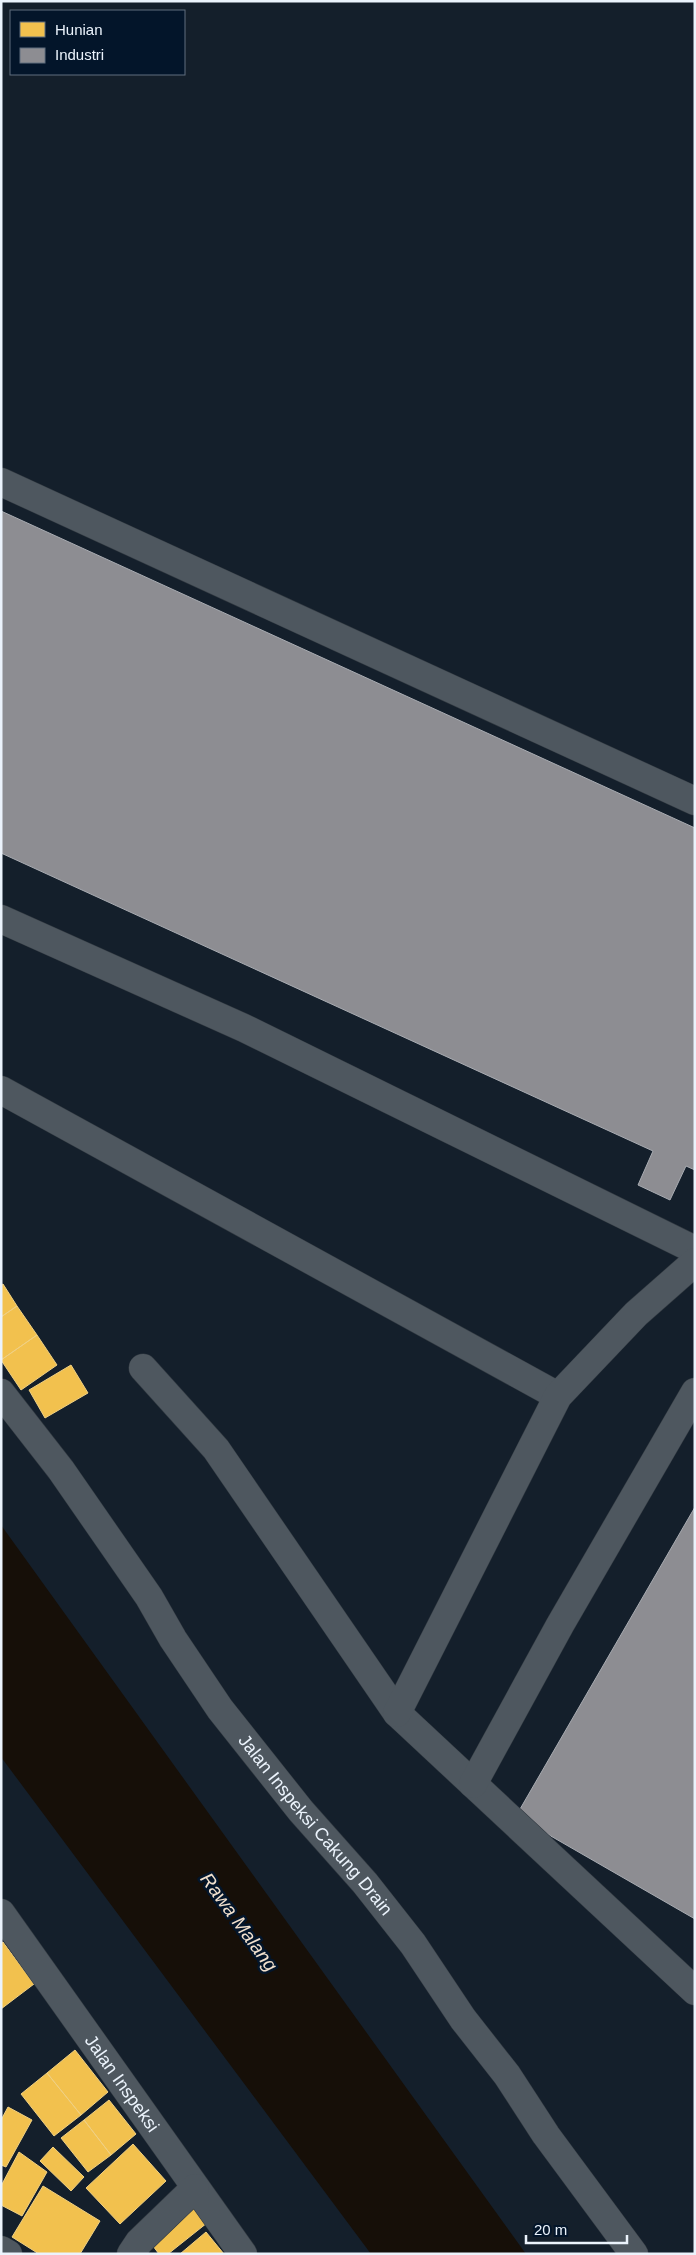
<svg xmlns="http://www.w3.org/2000/svg" width="696" height="2255" viewBox="0 0 696 2255" font-family="Helvetica,sans-serif">
	<style>
		.water { fill: #160f08 }
		.homes { fill: #f2c14e; stroke: #f0d082 }
		.industry { fill: #8d8d92; stroke: #a9acb2 }
		.lines { fill: none; stroke-linecap: round; stroke-linejoin: round }
		.minor-casing { stroke: #313941; stroke-width: 29 }
		.minor { stroke: #4e575f; stroke-width: 28 }
		.labels { text-anchor: middle; dominant-baseline: central; stroke-width: 5; stroke-linejoin: round; paint-order: stroke }
		.street-label { font-size: 18px; fill: #ebf3fc; stroke: #03152a }
		.water-label { font-size: 19px; font-style: italic; fill: #f2e1ce; stroke: #03152a }
	</style>
	<rect width="100%" height="100%" fill="#141f2b"/>
	<path class="water" d="M1 1525 526 2254H371L1 1757Z"/>
	<path class="homes" d="M3 1284 17 1306 1 1317V1285Z
		M17 1306 37 1335 1 1360V1317Z
		M37 1335 57 1365 21 1390 1 1360Z
		M71 1365 88 1393 45 1418 29 1390Z
		M3 1942 34 1984 1 2009V1943Z
		M75 2050 108 2092 81 2115 47 2073Z
		M47 2073 81 2115 54 2136 21 2094Z
		M109 2100 136 2134 111 2155 84 2120Z
		M8 2107 32 2120 6 2167 1 2165V2120Z
		M84 2120 111 2155 88 2172 61 2138Z
		M133 2144 166 2181 120 2224 86 2188Z
		M53 2147 84 2177 71 2191 40 2161Z
		M19 2152 47 2172 22 2216 1 2205V2186Z
		M43 2186 100 2221 80 2254H39L12 2237Z
		M192 2204 207 2223 168 2254H159L147 2238Z
		M206 2232 224 2254H180Z"/>
	<path class="industry" d="M1 511 695 828V1170L686 1166 670 1200 638 1185 653 1151 1 853Z
		M695 1507V1919L516 1816Z"/>
	<g class="lines">
		<defs>
			<g id="minor">
				<path d="M1 482 695 801"/>
				<path d="M1 919 244 1028 695 1250"/>
				<path d="M1 1090 558 1396"/>
				<path d="M143 1368 216 1449 397 1713 695 1991"/>
				<path id="s1" d="M1 1393 61 1470 149 1597 173 1639 220 1709 301 1811 365 1883 413 1944 463 2019 507 2075 546 2135 634 2254"/>
				<path d="M397 1713 558 1396 636 1314 695 1262"/>
				<path d="M473 1784 560 1625 695 1392"/>
				<path id="s2" d="M1 1913 243 2254"/>
				<path d="M1 2250 8 2254"/>
				<path d="M131 2254 139 2242 195 2188"/>
			</g>
		</defs>
		<use href="#minor" class="minor-casing"/>
		<use href="#minor" class="minor"/>
	</g>
	<g class="labels">
		<g class="street-label">
			<text stroke="none"><textPath href="#s1" startOffset="535">Jalan Inspeksi Cakung Drain</textPath></text>
			<text stroke="none"><textPath href="#s2" startOffset="209">Jalan Inspeksi</textPath></text>
		</g>
		<g class="water-label">
			<text transform="translate(239 1922) rotate(54)">Rawa Malang</text>
		</g>
	</g>
	<rect width="696" height="2255" fill="none" stroke="#ebf3fc" stroke-width="5"/>
	<rect x="10" y="10" width="175" height="65" fill="#03152a" stroke="#606e7e"/>
	<rect x="20" y="22" width="25" height="15" fill="#f2c14e" stroke="#606e7e"/>
	<text x="55" y="35" font-size="15" fill="#ebf3fc">Hunian</text>
	<rect x="20" y="48" width="25" height="15" fill="#8d8d92" stroke="#606e7e"/>
	<text x="55" y="60" font-size="15" fill="#ebf3fc">Industri</text>
	<path d="M526 2235v8h101v-8" fill="none" stroke="#ebf3fc" stroke-width="2.5"/>
	<text x="534" y="2235" font-size="15" fill="#ebf3fc" stroke="#03152a" stroke-width="4" paint-order="stroke">20 m</text>
</svg>
